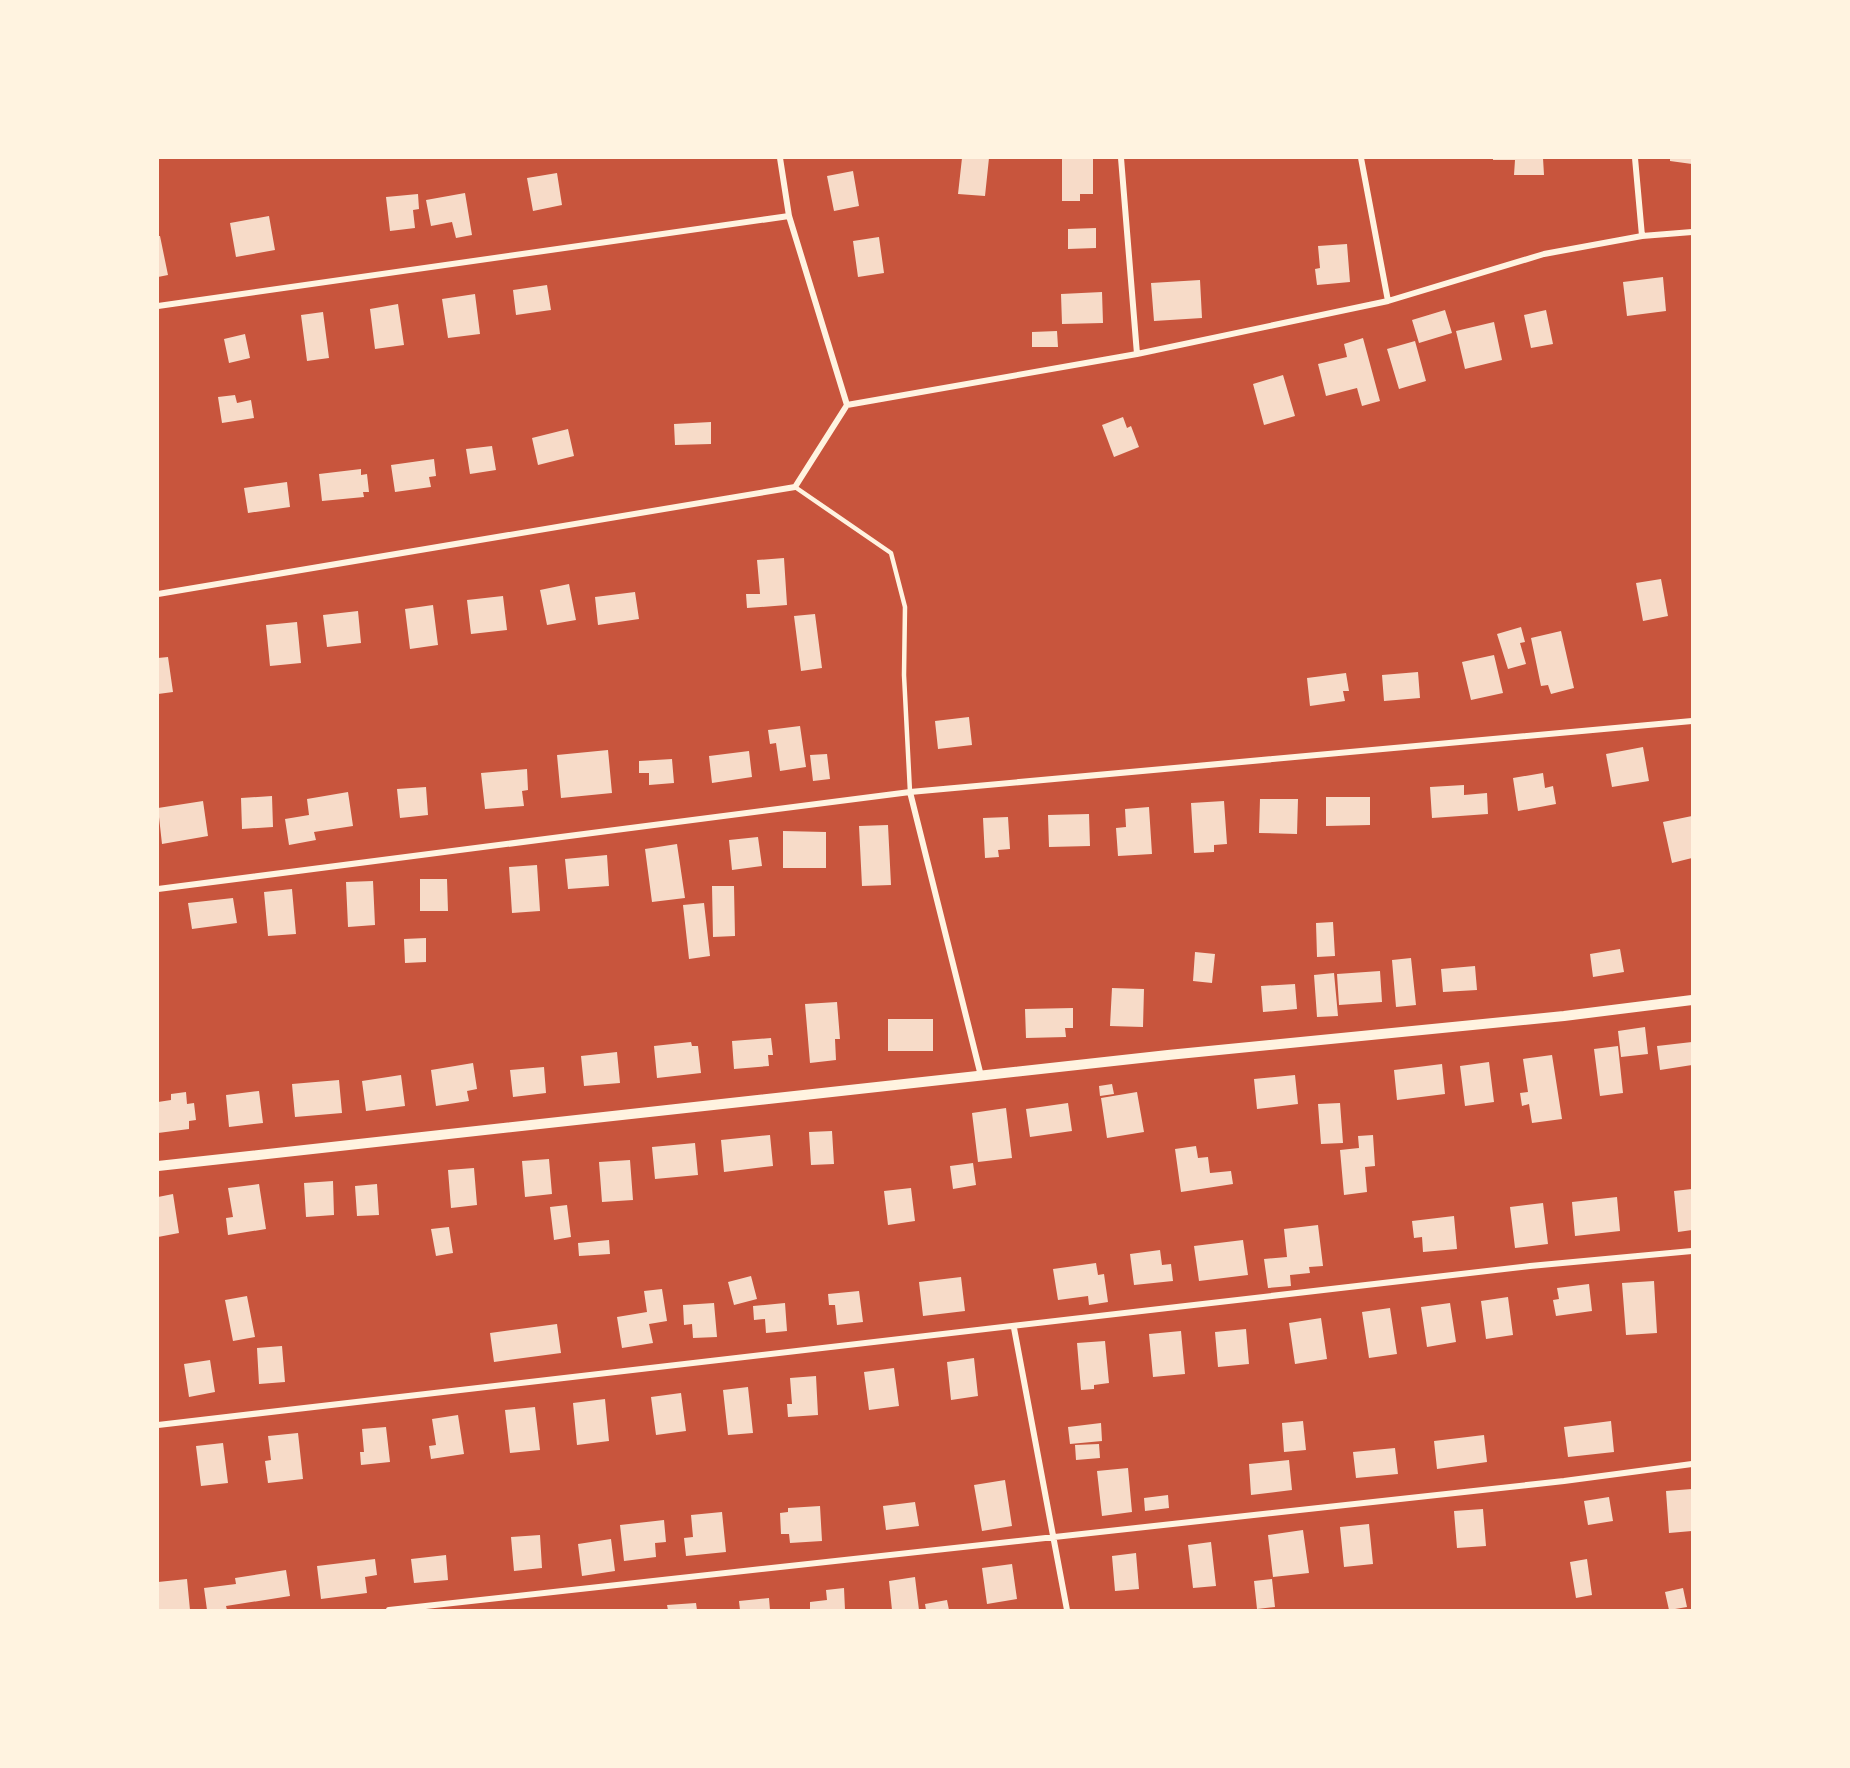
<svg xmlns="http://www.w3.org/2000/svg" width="1850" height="1768" viewBox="0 0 1850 1768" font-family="'Work Sans',sans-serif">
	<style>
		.building { fill: #f7dbc8 }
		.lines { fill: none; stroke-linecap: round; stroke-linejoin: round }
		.service { stroke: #fff3e0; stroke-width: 4.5 }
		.minor { stroke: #fff3e0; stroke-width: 6 }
		.tertiary { stroke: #fff3e0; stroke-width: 10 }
	</style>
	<rect width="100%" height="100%" fill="#c8553d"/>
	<path class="building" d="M962 158H989L985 196 958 194Z
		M1062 158H1093V194H1080V201H1062Z
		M1493 158H1543L1544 175H1514L1515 160H1493Z
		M1670 158H1692V164L1670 161Z
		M853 171 859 206 834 211 827 176Z
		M557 173 562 205 533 211 527 178Z
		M465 193 472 235 456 238 452 222 431 226 426 200Z
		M418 194 419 209 413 210 415 228 390 231 386 197Z
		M269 216 275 250 236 257 230 223Z
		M1096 228V248L1068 249V229Z
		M158 236H160L168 275 158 277Z
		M879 237 884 273 858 277 853 241Z
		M1347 244 1350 282 1317 285 1315 269 1320 268 1318 246Z
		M1663 277 1666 311 1627 316 1623 282Z
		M1200 280 1202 318 1154 321 1151 283Z
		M547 285 551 310 516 315 513 290Z
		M1102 292 1103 323 1062 324 1061 294Z
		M475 294 480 334 448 338 442 299Z
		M398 304 404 345 375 349 370 309Z
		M1445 310 1452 333 1419 343 1412 320Z
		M1546 310 1553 344 1531 348 1524 315Z
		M323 312 329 358 307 361 301 315Z
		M1494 322 1502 360 1465 369 1456 331Z
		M1057 331 1058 347H1032V332Z
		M245 334 250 358 229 363 224 339Z
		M1363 338 1380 401 1362 406 1357 388 1326 396 1318 364 1347 357 1344 344Z
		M1415 341 1426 381 1399 389 1387 349Z
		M1283 375 1295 416 1264 425 1253 384Z
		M235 395 237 403 251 400 254 418 222 423 218 397Z
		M1123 417 1127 428 1131 426 1139 447 1114 457 1102 425Z
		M711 422V444L675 445 674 424Z
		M568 429 574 456 538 465 532 438Z
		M492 446 496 470 470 474 466 449Z
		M434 459 436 476 429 477 431 487 395 492 391 465Z
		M361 469V475L367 474 369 492H363L364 497 322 501 319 474Z
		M287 482 290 507 248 513 244 488Z
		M784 558 787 605 747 608 746 594H760L757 560Z
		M1661 579 1668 616 1643 621 1636 583Z
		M569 584 576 620 547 625 540 590Z
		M635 592 639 619 598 625 595 597Z
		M503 596 507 630 471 634 467 600Z
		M433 605 438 645 410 649 405 609Z
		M358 611 361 643 327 647 323 615Z
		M815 614 822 668 801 671 794 616Z
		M297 622 301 663 270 666 266 625Z
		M1521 627 1525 642 1520 643 1526 664 1508 669 1497 634Z
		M1561 631 1574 688 1551 694 1548 685 1541 686 1531 638Z
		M1494 655 1503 693 1471 700 1462 662Z
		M168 657 173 692 158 694V658Z
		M1418 672 1420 698 1384 701 1382 675Z
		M1346 673 1349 691H1343L1345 701 1310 706 1307 678Z
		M969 717 972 745 938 749 935 721Z
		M800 726 806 767 780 771 776 743 770 744 768 730Z
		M1643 747 1649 781 1612 787 1606 754Z
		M608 750 612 793 561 798 557 755Z
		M749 751 752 777 712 783 709 756Z
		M827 754 830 779 813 781 810 755Z
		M672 759 674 783 649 785V773H639V761Z
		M527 769 528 790 522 791 524 806 485 809 481 773Z
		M1543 773 1545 788 1553 786 1556 804 1518 811 1513 778Z
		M1464 785V795L1487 793 1488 814 1432 818 1430 787Z
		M426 787 428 815 400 818 397 789Z
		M348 792 353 826 314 832 316 840 289 845 285 819 309 815 307 799Z
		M272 796 273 827 242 829 241 798Z
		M1326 797H1370V825L1326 826Z
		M1260 799H1298L1297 834 1259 833Z
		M203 801 208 836 162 844 158 808Z
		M1224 801 1227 844 1214 845V852L1194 853 1191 803Z
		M1149 807 1152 854 1118 856 1116 828 1126 827 1125 809Z
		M1089 814 1090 846 1049 847 1048 815Z
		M1692 816V858L1672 863 1663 822Z
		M1008 817 1010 849 998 850 999 857 985 858 983 818Z
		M888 825 891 885 862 886 859 826Z
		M783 831 826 832V868H783Z
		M758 837 762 866 732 870 729 840Z
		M677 844 685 898 652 902 645 849Z
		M607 855 609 886 568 889 565 859Z
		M537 865 540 911 512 913 509 867Z
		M420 879H447L448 911H420Z
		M373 881 375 925 348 927 346 882Z
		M712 886H734L735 936 713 937Z
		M292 889 296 934 268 936 264 892Z
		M233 898 237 923 192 929 188 903Z
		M704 903 710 956 689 959 683 905Z
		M1333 922 1335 956 1317 957 1316 923Z
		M426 938V962L405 963 404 939Z
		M1620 949 1624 972 1593 977 1590 954Z
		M1195 952 1215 954 1212 983 1193 981Z
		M1411 958 1416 1005 1396 1007 1392 960Z
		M1475 966 1477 990 1443 992 1441 969Z
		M1380 971 1382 1002 1339 1005 1337 974Z
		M1334 973 1338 1016 1317 1017 1314 975Z
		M1295 984 1297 1009 1263 1012 1261 986Z
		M1112 988 1144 989 1143 1027 1110 1026Z
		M837 1002 840 1039H835L836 1060 810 1063 805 1004Z
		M1073 1008V1028H1065L1066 1037 1026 1038 1025 1009Z
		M888 1019H933V1051H888Z
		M1645 1027 1648 1054 1621 1057 1618 1031Z
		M771 1038 773 1055H768L769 1066 734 1069 732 1041Z
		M691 1042 692 1046H698L701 1073 657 1078 654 1046Z
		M1692 1042V1065L1660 1070 1657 1046Z
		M1618 1046 1623 1093 1600 1096 1594 1049Z
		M617 1052 620 1083 584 1086 581 1056Z
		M1552 1055 1562 1119 1532 1123 1529 1104 1522 1106 1520 1093 1528 1092 1523 1059Z
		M1489 1062 1494 1102 1465 1106 1460 1066Z
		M473 1063 477 1089 467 1091 469 1101 436 1106 431 1070Z
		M1442 1064 1445 1094 1397 1100 1394 1070Z
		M544 1067 546 1093 513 1097 510 1070Z
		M401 1075 405 1106 366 1111 362 1081Z
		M1295 1075 1298 1104 1257 1109 1254 1079Z
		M339 1080 342 1113 295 1117 292 1084Z
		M1112 1084 1114 1094 1100 1096 1099 1086Z
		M259 1091 263 1123 229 1127 226 1095Z
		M186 1092 187 1104 194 1103 196 1120 189 1121V1129L158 1133V1102L171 1100V1094Z
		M1137 1092 1144 1132 1107 1138 1101 1098Z
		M1068 1103 1072 1131 1030 1137 1026 1109Z
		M1340 1103 1343 1143 1321 1144 1318 1104Z
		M1006 1108 1012 1158 978 1162 972 1113Z
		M832 1131 834 1164 811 1165 809 1132Z
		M770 1135 773 1166 724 1172 721 1140Z
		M1373 1135 1375 1166 1365 1167 1367 1192 1344 1195 1340 1150 1359 1148 1358 1136Z
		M695 1143 698 1175 655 1179 652 1147Z
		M1196 1146 1198 1158 1208 1157 1210 1173 1231 1171 1233 1184 1181 1192 1175 1149Z
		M549 1159 552 1194 525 1197 522 1161Z
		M630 1160 633 1200 602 1202 599 1162Z
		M973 1163 976 1185 953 1189 950 1166Z
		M474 1168 477 1205 451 1208 448 1170Z
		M333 1181 334 1215 306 1217 304 1183Z
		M259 1184 266 1229 228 1235 226 1218 233 1217 228 1188Z
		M377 1184 379 1215 357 1216 355 1186Z
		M911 1188 915 1221 888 1225 884 1191Z
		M1692 1189V1230L1678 1232 1674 1191Z
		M173 1194 179 1233 158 1237V1197Z
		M1617 1197 1620 1231 1575 1236 1572 1202Z
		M1543 1203 1548 1244 1515 1248 1510 1207Z
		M567 1205 571 1237 554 1240 550 1207Z
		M1454 1216 1457 1249 1423 1252 1422 1237 1414 1238 1412 1221Z
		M1318 1225 1323 1266 1309 1267 1310 1273 1290 1275 1291 1286 1268 1288 1264 1259 1287 1257 1284 1229Z
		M449 1227 453 1253 436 1256 431 1229Z
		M609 1240 610 1254 579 1256 578 1243Z
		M1243 1240 1248 1275 1199 1281 1194 1246Z
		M1160 1250 1162 1265 1171 1264 1173 1281 1134 1285 1130 1254Z
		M1096 1263 1098 1275 1104 1274 1108 1302 1089 1305 1088 1296 1058 1300 1053 1269Z
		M751 1276 757 1299 734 1305 728 1282Z
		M961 1277 965 1311 923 1316 919 1282Z
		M1654 1281 1657 1333 1626 1335 1622 1283Z
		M1589 1284 1592 1311 1556 1316 1553 1300 1559 1299 1557 1288Z
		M662 1289 667 1321 649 1324 653 1343 622 1348 617 1317 647 1312 644 1291Z
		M859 1291 863 1322 837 1325 835 1305H829L828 1294Z
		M247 1296 255 1337 233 1341 225 1300Z
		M1508 1297 1513 1335 1486 1339 1481 1301Z
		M714 1303 717 1337 693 1338 692 1324 684 1325 683 1305Z
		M785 1303 787 1331 766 1333 765 1319 754 1320 753 1306Z
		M1450 1303 1456 1342 1427 1347 1421 1307Z
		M1390 1308 1397 1354 1369 1358 1362 1312Z
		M1321 1318 1327 1359 1295 1364 1289 1323Z
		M557 1324 561 1353 494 1362 490 1333Z
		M1246 1329 1249 1364 1218 1367 1215 1332Z
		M1181 1331 1185 1374 1153 1377 1149 1334Z
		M1105 1341 1109 1383 1094 1385V1389L1081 1390 1077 1343Z
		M282 1346 285 1382 259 1384 257 1348Z
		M974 1358 978 1396 951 1400 947 1362Z
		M210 1360 215 1392 189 1397 184 1364Z
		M894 1368 899 1406 869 1410 864 1372Z
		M816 1376 818 1415 788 1417 787 1404H792L790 1378Z
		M748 1387 753 1433 728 1435 723 1390Z
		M681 1393 686 1431 656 1435 651 1397Z
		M605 1399 609 1441 577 1445 573 1403Z
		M535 1407 540 1450 510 1453 505 1410Z
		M458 1415 464 1454 431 1459 429 1446 436 1445 432 1419Z
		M1303 1421 1306 1450 1284 1452 1282 1423Z
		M1611 1421 1614 1452 1568 1457 1564 1427Z
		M1101 1423 1102 1441 1070 1444 1068 1427Z
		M386 1427 390 1462 361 1465 360 1452H364L362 1429Z
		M298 1433 303 1479 268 1483 265 1461 271 1460 268 1436Z
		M1484 1435 1487 1462 1437 1469 1434 1441Z
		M223 1443 228 1483 201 1486 196 1446Z
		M1099 1444 1100 1458 1076 1460 1075 1445Z
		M1395 1448 1398 1474 1356 1478 1353 1452Z
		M1289 1460 1292 1490 1251 1495 1249 1464Z
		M1128 1468 1132 1512 1102 1516 1097 1471Z
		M1005 1480 1012 1526 982 1531 974 1485Z
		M1692 1489V1531L1669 1533 1666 1491Z
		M1168 1495 1169 1508 1145 1511 1144 1498Z
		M1609 1497 1613 1521 1588 1525 1584 1501Z
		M915 1502 919 1526 886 1530 883 1506Z
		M820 1506 822 1541 790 1543 789 1534H781L780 1513 788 1512V1508Z
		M1483 1509 1486 1546 1457 1548 1454 1511Z
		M722 1512 726 1552 686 1556 684 1538 693 1537 691 1515Z
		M664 1520 666 1542 655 1543 656 1557 624 1561 620 1525Z
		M1369 1524 1373 1564 1344 1567 1340 1527Z
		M1303 1530 1309 1573 1273 1577 1268 1535Z
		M540 1535 542 1568 514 1571 511 1537Z
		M611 1539 615 1571 582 1576 578 1544Z
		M1211 1542 1216 1586 1193 1588 1188 1545Z
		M1136 1553 1139 1589 1115 1591 1112 1556Z
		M446 1555 448 1580 414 1583 411 1559Z
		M375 1559 377 1575 365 1577 367 1593 321 1599 317 1566Z
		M1587 1559 1592 1595 1576 1598 1570 1562Z
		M1012 1564 1017 1599 987 1604 982 1568Z
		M286 1570 290 1596 226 1606 227 1610H207L204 1588 236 1584 235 1578Z
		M915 1577 919 1610H892L889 1581Z
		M187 1579 190 1610H158V1582Z
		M1272 1579 1275 1607 1257 1609 1254 1581Z
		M844 1588 845 1610H810V1602L827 1600 826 1590Z
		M1683 1588 1687 1607 1669 1610 1665 1592Z
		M769 1598 770 1610H740L739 1601Z
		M947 1600 949 1610H926L925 1604Z
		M696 1603 697 1610H668L667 1605Z"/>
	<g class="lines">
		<path class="service" d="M795 487 891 553 905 607 904 675 910 792"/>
		<path class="minor" d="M780 158 789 216 847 405
			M1121 158 1137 354
			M1361 158 1388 301
			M1635 158 1642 236
			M158 306 789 216
			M847 405 1137 354 1388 301 1544 254 1642 236 1692 232
			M158 594 795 487 847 405
			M910 792 981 1076
			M158 889 910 792 1692 721
			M1014 1328 1067 1610
			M158 1425 1530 1266 1692 1251
			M389 1610 1564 1481 1692 1464"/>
		<path class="tertiary" d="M158 1166 1168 1055 1564 1016 1692 1000"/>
	</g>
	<rect width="1850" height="1768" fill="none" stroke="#fff3e0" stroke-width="318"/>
</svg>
